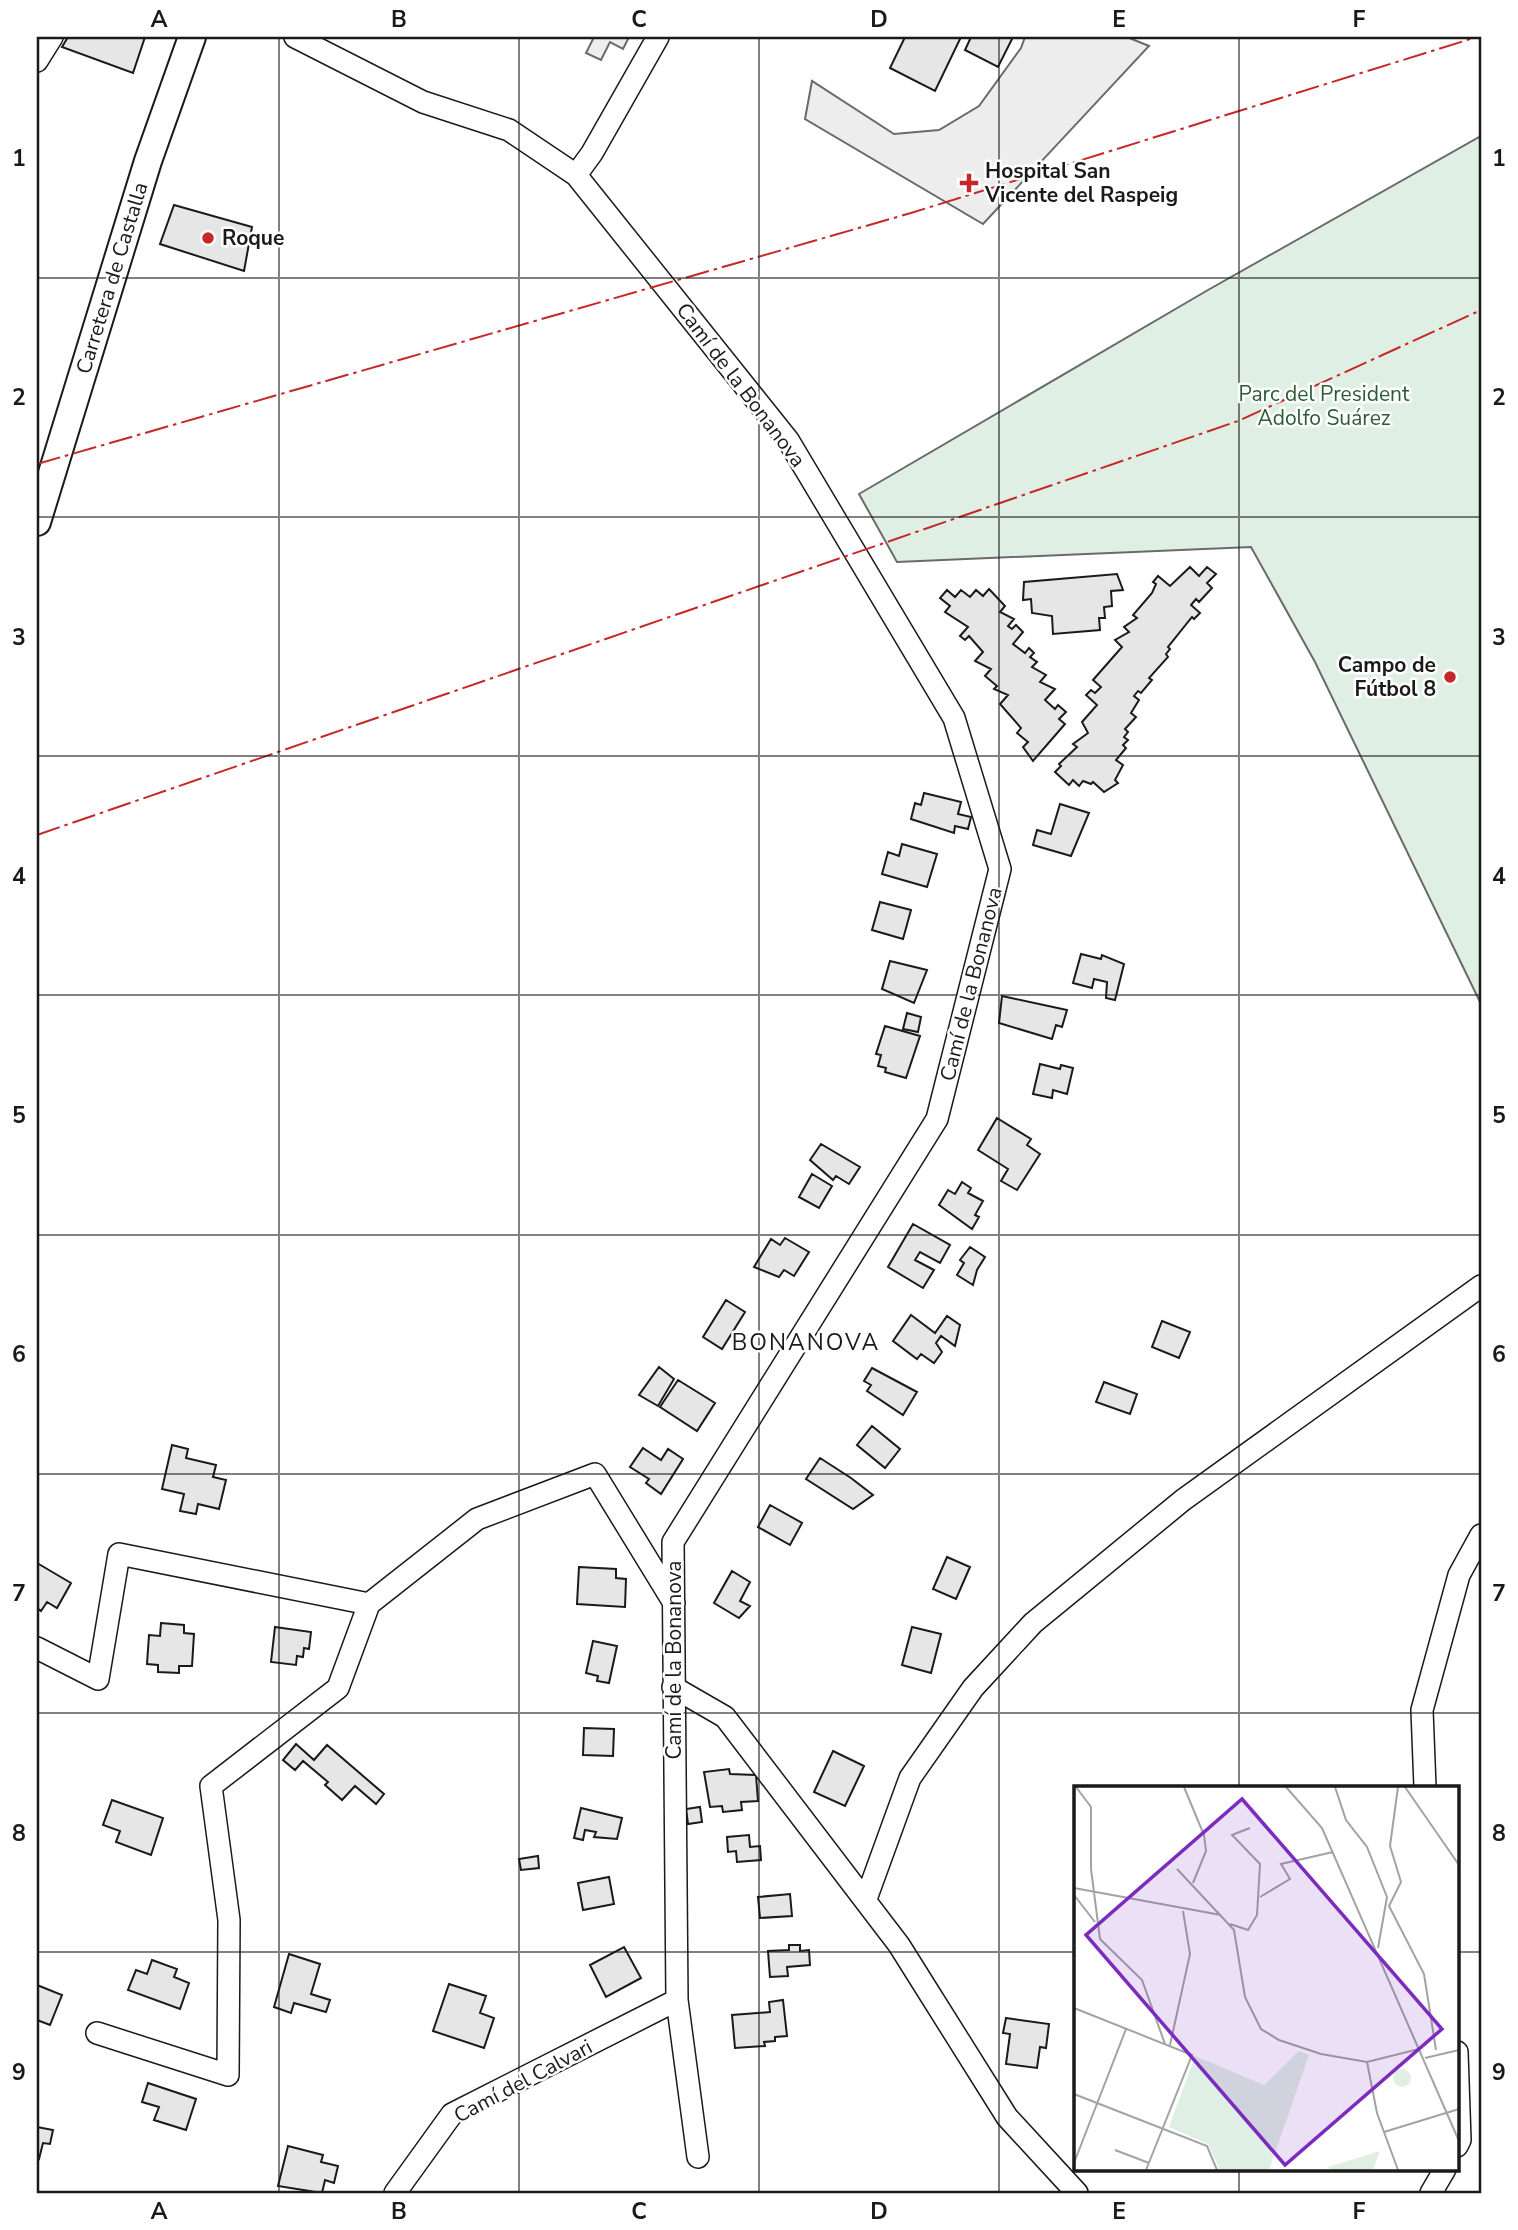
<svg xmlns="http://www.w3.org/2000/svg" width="1518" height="2230" viewBox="0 0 1518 2230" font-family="'Nunito Sans',sans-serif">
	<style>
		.green { fill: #e0efe3; stroke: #6a6a6a; stroke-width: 2 }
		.parking { fill: #ededed; stroke: #6a6a6a; stroke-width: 2 }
		.building { fill: #e6e6e6; stroke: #1a1a1a; stroke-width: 2 }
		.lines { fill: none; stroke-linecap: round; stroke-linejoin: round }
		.minor-casing { stroke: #1a1a1a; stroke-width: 24 }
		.major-casing { stroke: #1a1a1a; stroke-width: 30 }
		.minor { stroke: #fff; stroke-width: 21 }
		.major { stroke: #fff; stroke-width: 26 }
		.power { stroke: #c62828; stroke-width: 2; stroke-dasharray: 24 5 3.5 5; stroke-linecap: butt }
		.grid { fill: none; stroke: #1a1a1a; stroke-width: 2; stroke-opacity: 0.55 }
		.poi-dot { fill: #c62828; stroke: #fff; stroke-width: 2.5 }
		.labels { text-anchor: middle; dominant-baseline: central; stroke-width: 5; stroke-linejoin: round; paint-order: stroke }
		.poi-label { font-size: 21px; font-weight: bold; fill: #1a1a1a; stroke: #fff; text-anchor: start }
		.street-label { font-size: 21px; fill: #1a1a1a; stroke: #fff }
		.park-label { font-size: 21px; fill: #2b5a34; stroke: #fff }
		.neighbourhood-label { font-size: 23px; letter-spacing: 2px; fill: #1a1a1a; stroke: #fff }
		.inset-road { fill: none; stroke: #a3a3a3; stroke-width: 2 }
		.view { fill: #7b2cbf; fill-opacity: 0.15; stroke: #7b2cbf; stroke-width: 3.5 }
		.inset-edge { fill: none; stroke: #1a1a1a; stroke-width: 3.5 }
		.neatline { fill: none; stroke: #1a1a1a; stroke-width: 2.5 }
		.grid-label { font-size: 23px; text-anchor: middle; font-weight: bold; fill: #1a1a1a }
	</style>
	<rect width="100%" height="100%" fill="#fff"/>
	<path class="green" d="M1481 136V1004L1315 662 1251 547 897 562 859 494 1208 290Z"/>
	<path class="parking" d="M594 37H629L623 49 610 42 601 60 586 53Z
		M1025 37H1127L1149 46 983 224 805 119 812 81 894 134 939 130 979 106 1021 48Z"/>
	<path class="building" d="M68 37H145L133 73 62 47Z
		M905 37H961L935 91 890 68Z
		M971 37H1013L998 67 965 50Z
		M174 205 252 227 244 271 160 244Z
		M1190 567 1199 576 1207 567 1216 574 1207 583 1212 588 1199 602 1196 599 1191 605 1200 613 1194 619 1192 617 1168 647 1170 649 1166 654 1168 657 1149 678 1152 680 1141 693 1138 691 1134 696 1139 700 1131 713 1136 717 1125 729 1128 732 1124 737 1128 740 1123 745 1126 748 1116 760 1123 765 1115 780 1118 783 1104 792 1093 782 1091 784 1083 781 1079 786 1073 780 1069 785 1055 772 1061 766 1059 764 1077 747 1073 744 1088 733 1082 722 1097 705 1086 695 1091 690 1095 693 1101 687 1093 680 1122 647 1115 640 1129 632 1124 627 1137 618 1133 615 1152 593 1156 584 1153 582 1158 576 1170 586Z
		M1117 574 1123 590 1111 591 1112 606 1104 607 1105 618H1099L1100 630 1053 634 1052 616 1032 613 1031 599 1023 600 1024 582Z
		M989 589 1005 606 1000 612 1014 619 1008 626 1012 629 1016 625 1023 632 1013 644 1025 653 1029 648 1034 653 1030 657 1037 662 1032 667 1046 675 1040 682 1055 689 1045 700 1055 709 1058 705 1066 712 1059 719 1065 724 1033 761 1023 747 1028 742 1017 733 1021 728 1000 704 1008 695 994 689 997 686 985 676 991 669 975 661 983 652 969 636 965 640 960 636 968 627 945 612 950 606 940 598 947 590 955 597 961 590 970 597 976 590 983 596Z
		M924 793 961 802 958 814 971 817 968 829 955 826 954 833 911 819 915 803 921 805Z
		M1060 804 1089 813 1071 856 1033 845 1037 830 1051 834Z
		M902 844 937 854 927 887 882 874 888 852 899 856Z
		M880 902 911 910 903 939 872 930Z
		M1081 954 1101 959 1102 955 1124 964 1115 1000 1106 998 1107 982 1094 979 1092 988 1073 983Z
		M890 961 927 970 914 1003 882 989Z
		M1002 996 1067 1010 1062 1027 1056 1025 1052 1039 999 1023Z
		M907 1013 921 1017 918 1032 903 1029Z
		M885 1026 920 1036 906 1078 885 1072 886 1068 878 1066 881 1055 876 1054Z
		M1040 1064 1060 1069 1061 1065 1073 1068 1067 1094 1053 1090 1052 1098 1033 1094Z
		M997 1118 1031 1139 1027 1145 1040 1154 1017 1190 1001 1181 1008 1169 978 1150Z
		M821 1144 860 1167 849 1184 836 1176 833 1180 810 1160Z
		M812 1174 832 1186 819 1208 799 1197Z
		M962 1182 971 1188 968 1193 983 1201 975 1215 979 1217 972 1229 939 1205 948 1190 955 1194Z
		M913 1224 950 1245 940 1263 920 1252 915 1260 934 1270 923 1288 888 1267Z
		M785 1238 809 1252 794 1276 784 1270 779 1277 754 1267 771 1239 780 1245Z
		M970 1247 985 1257 977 1270 973 1285 957 1275 964 1263 960 1260Z
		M726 1300 745 1312 722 1349 703 1337Z
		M911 1315 935 1333 947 1316 960 1325 955 1346 941 1336 936 1343 942 1352 934 1363 921 1354 917 1359 893 1341Z
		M1162 1321 1190 1332 1179 1358 1152 1347Z
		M659 1367 674 1379 658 1406 639 1395Z
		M872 1368 917 1392 903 1415 867 1391 871 1385 864 1381Z
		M678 1380 715 1403 697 1431 660 1407Z
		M1104 1382 1137 1394 1130 1414 1096 1402Z
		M872 1426 900 1449 885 1468 857 1445Z
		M172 1445 188 1449 186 1458 216 1465 213 1477 226 1480 219 1509 198 1504 196 1514 180 1511 184 1494 162 1489Z
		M643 1448 661 1460 668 1449 683 1459 661 1494 646 1483 649 1479 630 1467Z
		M820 1458 851 1478 873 1495 853 1509 806 1479Z
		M770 1505 802 1523 790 1545 758 1527Z
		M947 1557 970 1567 956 1599 933 1589Z
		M37 1563 71 1583 57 1608 47 1602 41 1611 37 1608Z
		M579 1567 616 1569V1578L626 1579 625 1607 577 1604Z
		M732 1571 750 1582 740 1601 750 1606 739 1618 714 1603Z
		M161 1623 184 1625V1633L194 1634 192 1666H179V1673L158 1672V1665L147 1664 149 1635 160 1636Z
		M275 1627 311 1632 309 1649 304 1648 303 1657 297 1656 296 1665 271 1662Z
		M912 1627 941 1634 931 1673 902 1665Z
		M593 1641 617 1646 609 1683 597 1681 598 1676 586 1673Z
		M584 1728 614 1729 613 1756 583 1755Z
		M296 1744 314 1760 327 1745 384 1794 376 1804 355 1786 342 1800 325 1785 328 1782 303 1761 295 1770 283 1760Z
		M833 1751 864 1766 845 1806 814 1792Z
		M729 1769 730 1774 756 1775 758 1801 741 1802 742 1810 723 1812 722 1806 710 1807 704 1772Z
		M112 1800 163 1818 151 1855 116 1842 120 1831 103 1825Z
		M700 1807 702 1822 688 1824 686 1809Z
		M581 1808 622 1818 617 1839 594 1837 596 1832 585 1830 583 1840 574 1838Z
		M749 1835 750 1847 760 1846 761 1860 737 1862 736 1851 728 1852 727 1837Z
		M538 1856 539 1868 521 1870 519 1859Z
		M609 1877 614 1904 583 1910 578 1883Z
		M790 1894 792 1916 760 1918 758 1897Z
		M789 1945H800V1951L809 1950 810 1965 787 1967 788 1976 770 1977 768 1951 789 1950Z
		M624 1947 641 1978 606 1997 590 1965Z
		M289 1954 320 1964 311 1994 330 2000 326 2012 294 2003 291 2013 274 2007Z
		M152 1960 177 1969 174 1977 189 1983 180 2009 128 1990 136 1970 147 1974Z
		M449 1984 486 1996 480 2013 494 2018 484 2048 433 2031Z
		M37 1985 62 1995 50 2025 37 2020Z
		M783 2000 787 2036 775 2037V2041L764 2042 765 2046 735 2048 732 2015 770 2012 769 2002Z
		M1006 2018 1049 2024 1046 2048 1040 2047 1037 2068 1006 2064 1010 2034 1003 2033Z
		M148 2083 196 2099 186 2130 154 2120 159 2107 142 2102Z
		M37 2127 53 2130 50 2144 43 2143 39 2159 37 2158Z
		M288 2146 323 2155 321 2162 338 2166 334 2183 325 2180 322 2193 278 2186Z"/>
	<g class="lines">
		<defs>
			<path id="minor" d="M295 37 423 102 509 130 576 175 788 440 954 718 1000 869 937 1119 673 1542 677 2000 698 2157
				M37 61 52 37
				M576 175 592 153 658 37
				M37 1648 98 1679 119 1554 369 1604
				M673 1687 725 1717 899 1945 1007 2117 1077 2193
				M1425 1787 1422 1710 1459 1575 1481 1535
				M866 1899 910 1778 973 1688 1033 1623 1183 1500 1481 1286
				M97 2033 228 2075 229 1920 211 1786 338 1688 369 1604 477 1519 595 1474 674 1603
				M1457 2052 1460 2140 1457 2146
				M395 2193 452 2114 677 2000
				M1431 2193 1445 2169"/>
			<path id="major" d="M37 522 148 161 192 37"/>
		</defs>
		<use href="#minor" class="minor-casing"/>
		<use href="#major" class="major-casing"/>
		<use href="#minor" class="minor"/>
		<use href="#major" class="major"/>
		<path class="power" d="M37 464 911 213 1477 37
			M37 835 1238 421 1481 310"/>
	</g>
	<path class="grid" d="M279 37V2193M519 37V2193M759 37V2193M999 37V2193M1239 37V1787M37 278H1481M37 517H1481M37 756H1481M37 995H1481M37 1235H1481M37 1474H1481M37 1713H1481M37 1952H1075M1457 1952H1481M1239 2169V2193"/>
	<g class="poi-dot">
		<path d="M965.5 172.5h7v7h7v7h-7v7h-7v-7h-7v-7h7z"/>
		<circle cx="208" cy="238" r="7"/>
		<circle cx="1450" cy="677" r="7"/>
	</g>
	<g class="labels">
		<g class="poi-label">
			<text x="985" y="171">Hospital San<tspan x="985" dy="24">Vicente del Raspeig</tspan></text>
			<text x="222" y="238">Roque</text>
			<text x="1436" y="665" text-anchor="end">Campo de<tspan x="1436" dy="24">Fútbol 8</tspan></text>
		</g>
		<g class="street-label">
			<text transform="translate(112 278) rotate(-73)">Carretera de Castalla</text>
			<text transform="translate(741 385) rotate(53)">Camí de la Bonanova</text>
			<text transform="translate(971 984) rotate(-76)">Camí de la Bonanova</text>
			<text transform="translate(674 1660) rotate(-90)">Camí de la Bonanova</text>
			<text transform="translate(523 2081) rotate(-28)">Camí del Calvari</text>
		</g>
		<g class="park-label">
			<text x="1324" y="394">Parc del President<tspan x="1324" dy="24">Adolfo Suárez</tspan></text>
		</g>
		<g class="neighbourhood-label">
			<text x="806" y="1342">BONANOVA</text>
		</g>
	</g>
	<g transform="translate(1074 1786)">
		<rect width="385" height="385" fill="#fff"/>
		<path d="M225 265 235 269 195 384H146L134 358 95 341 121 270 190 299ZM319 292a9 9 0 1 1 18 0a9 9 0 1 1-18 0ZM306 365 299 384H257L254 381Z" fill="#e0efe3"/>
		<path class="inset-road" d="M2 1 17 21V83L26 153 68 194 91 258M110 1 130 49 132 65 119 97M212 1 248 42 385 355M261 1 272 34 293 61 313 111 304 162M324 1 316 60 327 96 315 120 350 188 362 264M331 1 385 79M103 83 160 144 171 211 187 243 205 254 247 268 293 276 345 263M0 102 147 129M0 109 21 136M186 111 216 93 207 78 259 66M156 138 174 144 183 129 186 78 158 49 176 42M0 222 118 269 72 384M96 259 116 168 109 125M351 272 385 264M293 276 303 327 324 384M0 308 133 360 143 384M310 346 385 323M41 364 75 377M0 377 52 243"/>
		<path class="view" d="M168 13 368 243 211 379 12 149Z"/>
		<rect width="385" height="385" class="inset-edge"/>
	</g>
	<rect width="1518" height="2230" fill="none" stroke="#ffffff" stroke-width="77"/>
	<rect x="38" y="38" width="1442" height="2154" class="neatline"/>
	<g class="grid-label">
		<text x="159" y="27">A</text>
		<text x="399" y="27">B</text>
		<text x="639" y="27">C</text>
		<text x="879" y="27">D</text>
		<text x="1119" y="27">E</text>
		<text x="1359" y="27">F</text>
		<text x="19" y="166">1</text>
		<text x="1499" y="166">1</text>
		<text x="19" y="405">2</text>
		<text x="1499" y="405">2</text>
		<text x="19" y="645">3</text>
		<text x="1499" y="645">3</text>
		<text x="19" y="884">4</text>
		<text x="1499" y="884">4</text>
		<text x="19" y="1123">5</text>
		<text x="1499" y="1123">5</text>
		<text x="19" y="1362">6</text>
		<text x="1499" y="1362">6</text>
		<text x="19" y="1601">7</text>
		<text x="1499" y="1601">7</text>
		<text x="19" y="1841">8</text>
		<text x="1499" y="1841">8</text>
		<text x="19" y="2080">9</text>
		<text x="1499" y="2080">9</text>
		<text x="159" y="2219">A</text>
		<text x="399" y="2219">B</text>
		<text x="639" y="2219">C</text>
		<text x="879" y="2219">D</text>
		<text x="1119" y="2219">E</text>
		<text x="1359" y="2219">F</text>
	</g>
</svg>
